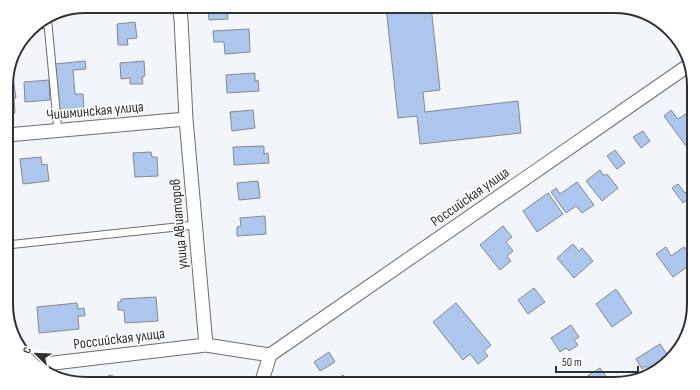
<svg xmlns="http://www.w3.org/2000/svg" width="700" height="390" viewBox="0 0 700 390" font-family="'Sofia Sans Condensed',sans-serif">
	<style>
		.building { fill: #adc6ee; stroke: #86898d }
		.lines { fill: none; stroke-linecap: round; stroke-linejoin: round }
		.lane-casing { stroke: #6b6d71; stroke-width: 9 }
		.street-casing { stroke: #6b6d71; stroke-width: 15 }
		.lane { stroke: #fff; stroke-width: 7 }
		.street { stroke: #fff; stroke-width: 13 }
		.labels { text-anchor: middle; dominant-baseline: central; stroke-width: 3; stroke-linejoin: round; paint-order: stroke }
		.street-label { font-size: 15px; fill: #303133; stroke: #fff }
		.rim { fill: none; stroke: #303133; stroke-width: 2 }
	</style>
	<rect width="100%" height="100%" fill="#f2f5f9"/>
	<path class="building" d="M111 6H134V11L112 12Z
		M208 6H227L228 19 209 20Z
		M398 6H431L440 90 423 92 425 112 518 101 521 133 420 144 417 116 398 118 386 7Z
		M135 22 137 38 127 39 128 45H118L117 24Z
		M249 29 250 52 225 54 224 42H214L213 31Z
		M85 61 86 69 73 70 75 94H83L84 110 59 112 55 64Z
		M144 61 145 76 142 77 143 84H130V78L121 79 120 63Z
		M255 73V81L258 80 259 91 227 93 226 75Z
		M13 77 16 98H14L15 113 7 114V78Z
		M49 80 50 100 25 102 24 82Z
		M253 110 255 128 232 131 230 112Z
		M671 110 678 119 687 113 694 122V140L686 146 664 116Z
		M643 131 650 141 641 148 633 137Z
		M264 146V154L268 153 269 163 234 165 233 147Z
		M615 150 625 163 617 169 607 156Z
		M151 152 152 157H157L158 176 135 177 133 153Z
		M41 157 42 165 47 164 49 181 23 184 20 159Z
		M600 170 604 176 607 174 618 188 602 201 586 181Z
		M258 181 260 198 239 200 237 183Z
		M577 182 594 205 582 213 576 206 566 213 551 192 556 188 560 194Z
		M678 184 685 193 693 187 694 189V195L683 203 672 188Z
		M548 193 563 214 537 232 523 211Z
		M265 216 266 234 237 236V227L241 226 240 218Z
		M503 226 512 237 506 242 513 251 507 256 511 261 500 270 480 245Z
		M573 244 579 251 582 248 593 261 574 278 557 258Z
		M666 247 671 256 684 247 694 261V262L673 277 656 254Z
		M534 288 545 302 528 314 518 300Z
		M616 289 632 313 612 327 596 304Z
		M156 297 158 321 125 323 124 310H118V302H121V299Z
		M77 303 78 309 84 308 85 316H78L79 329 39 333 37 307Z
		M456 303 491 345 484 351 488 356 478 364 470 354 463 360 433 322Z
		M571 325 579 337 574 340 578 345 569 351 566 348 560 352 551 338Z
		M660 344 670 359 658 371 651 373 646 366 642 369 636 359Z
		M329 352 335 362 320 371 314 362Z
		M600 368 610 382 607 384H579L578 382Z
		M109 375 127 380 126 384H107Z
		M343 375 349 383 334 384 333 382Z"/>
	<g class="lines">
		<defs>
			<path id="lane" d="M35 25 48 24 58 131
				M7 245 195 225"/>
			<path id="street" d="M179 6 181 19 186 119 206 345 270 355 261 384
				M7 135 186 119
				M270 355 689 65
				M37 365 206 345"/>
		</defs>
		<use href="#lane" class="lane-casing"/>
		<use href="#street" class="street-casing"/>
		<use href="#lane" class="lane"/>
		<use href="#street" class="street"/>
	</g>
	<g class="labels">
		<g class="street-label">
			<text transform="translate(95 111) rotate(-5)">Чишминская улица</text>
			<text transform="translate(470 197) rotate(-35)">Российская улица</text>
			<text transform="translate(179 224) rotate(-95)">улица Авиаторов</text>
			<text transform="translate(119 339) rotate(-7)">Российская улица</text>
		</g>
	</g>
	<path d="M0 0H700V390H0ZM86 13H614A73 73 0 0 1 687 86V304A73 73 0 0 1 614 377H86A73 73 0 0 1 13 304V86A73 73 0 0 1 86 13Z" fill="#fff" fill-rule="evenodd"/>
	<path class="rim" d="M86 13H614A73 73 0 0 1 687 86V304A73 73 0 0 1 614 377H86A73 73 0 0 1 13 304V86A73 73 0 0 1 86 13Z"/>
	<g transform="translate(36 354) rotate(293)" stroke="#ffffff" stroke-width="3" paint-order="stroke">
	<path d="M0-3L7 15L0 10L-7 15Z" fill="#303133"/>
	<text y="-6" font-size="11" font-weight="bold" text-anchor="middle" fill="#303133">С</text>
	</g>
	<path d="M556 366v6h82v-6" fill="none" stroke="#303133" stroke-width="2"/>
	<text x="562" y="366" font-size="12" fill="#303133" stroke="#ffffff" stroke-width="3" paint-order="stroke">50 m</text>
</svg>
